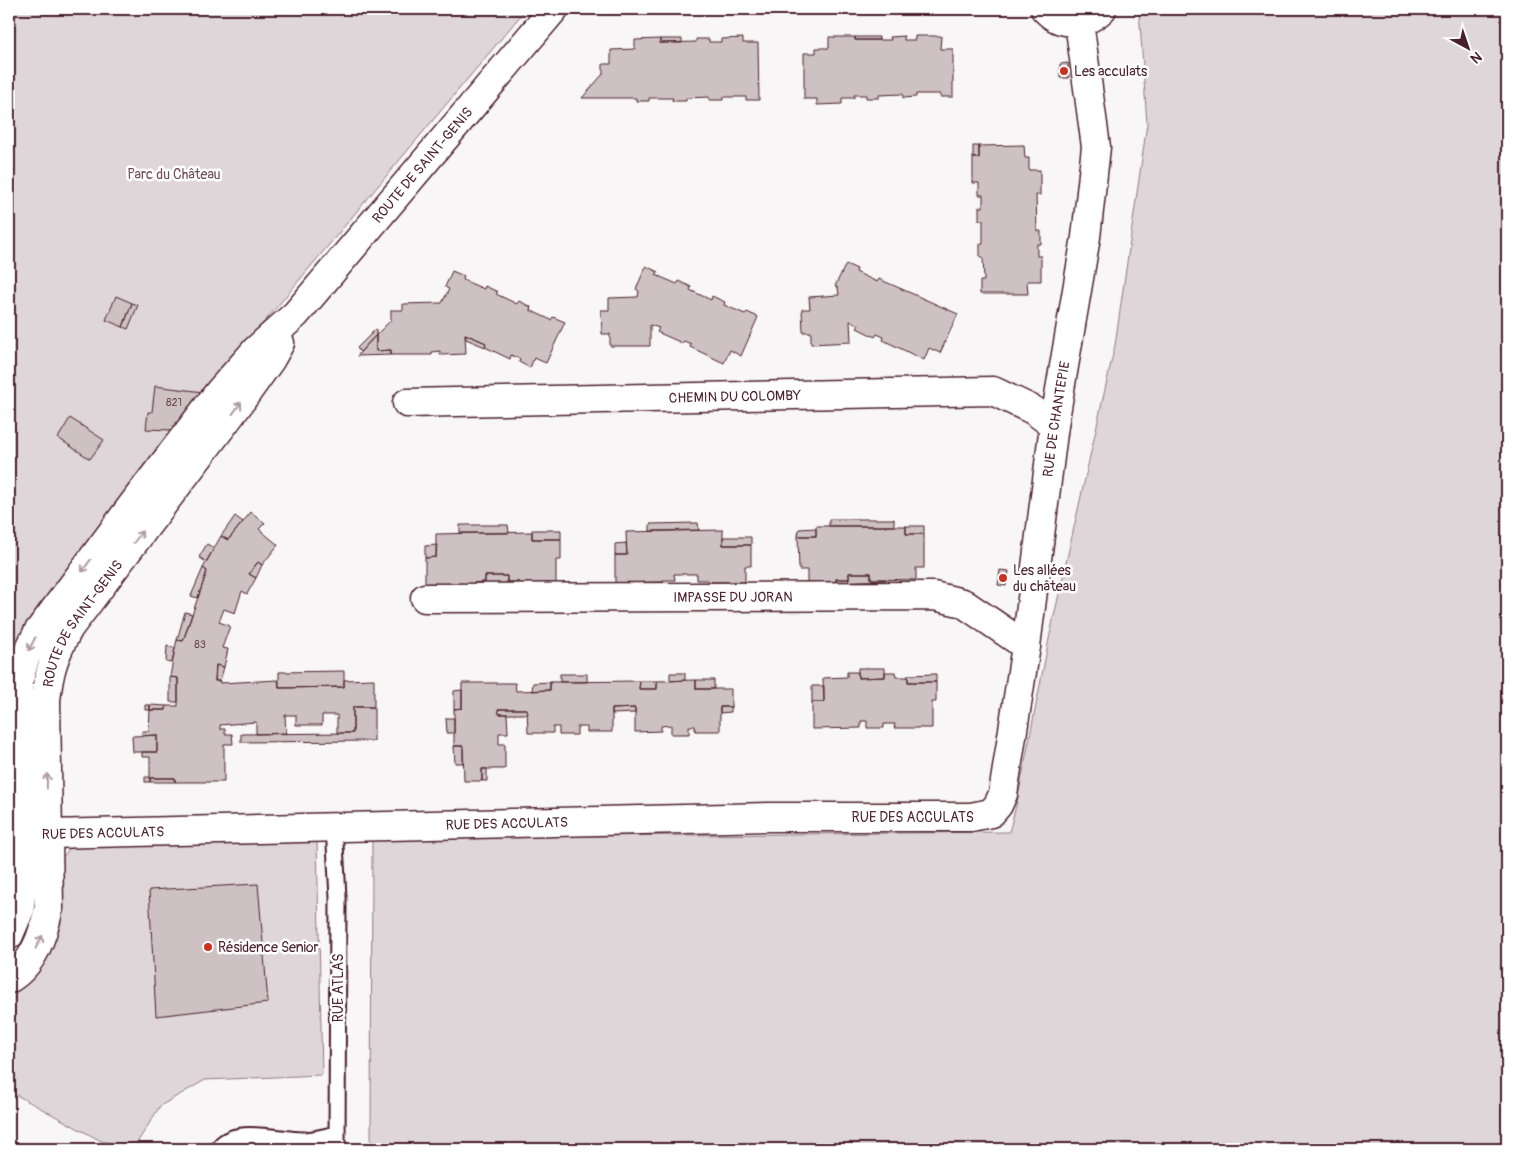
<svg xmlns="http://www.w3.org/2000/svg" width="1516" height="1158" viewBox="0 0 1516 1158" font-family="Pangolin,sans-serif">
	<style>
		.green { fill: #ded6d9; stroke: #947a82 }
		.building { fill: #cdc1c4; stroke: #4a1f2b }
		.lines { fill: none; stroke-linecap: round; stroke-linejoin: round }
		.service-casing { stroke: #4a1f2b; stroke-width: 19 }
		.minor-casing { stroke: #4a1f2b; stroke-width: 31 }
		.secondary-casing { stroke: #4a1f2b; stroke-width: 31 }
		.service { stroke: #fff; stroke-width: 15 }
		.minor { stroke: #fff; stroke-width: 28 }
		.secondary { stroke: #fff; stroke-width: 28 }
		.oneway { stroke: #ae9aa0 }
		.poi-dot { fill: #c8321e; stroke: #fff; stroke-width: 2 }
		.labels { text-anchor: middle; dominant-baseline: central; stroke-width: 5; stroke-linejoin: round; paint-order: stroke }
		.number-label { font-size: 11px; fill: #6b4851 }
		.poi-label { font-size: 14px; fill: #4a1f2b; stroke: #fff; text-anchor: start }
		.street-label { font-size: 14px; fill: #4a1f2b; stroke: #fff }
		.park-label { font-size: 14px; fill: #6f4d56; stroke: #fff }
	</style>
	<rect width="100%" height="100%" fill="#f8f6f7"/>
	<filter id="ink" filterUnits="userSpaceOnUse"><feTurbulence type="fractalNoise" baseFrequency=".02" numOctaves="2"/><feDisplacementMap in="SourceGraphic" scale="10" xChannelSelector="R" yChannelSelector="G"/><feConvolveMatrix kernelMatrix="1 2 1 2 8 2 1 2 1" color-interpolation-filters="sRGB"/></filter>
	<g filter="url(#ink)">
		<path class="green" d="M9 9H526L245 345 107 517 9 651Z
			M1139 9H1507V1149H371L372 838 1009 832 1017 802 1050 634 1115 345 1147 124Z
			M317 839 322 1075 205 1080 160 1106 137 1143 117 1144 101 1141 9 1091V990L47 957 60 920 62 858 70 848 82 844Z"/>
		<path class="building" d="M904 36V40H915V36H941L940 49H953V97H940V94H916V97L903 98V94L879 95V98H866V95H854V98H842V104L817 105V99H804V53H816V48H829V37H855V40H891L890 37Z
			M855 37H879V40H855Z
			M743 38V43H758L759 100H746V97H723V100H709V97L686 98V101H672L673 98H649V101H636V98H582L603 74V64H611V50L635 49V40L660 39V43L696 42V39H709V42H721V39Z
			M660 39H682V43H660Z
			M1068 63 1069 78H1060V64Z
			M1024 145 1025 158H1029V170H1040V195H1036L1037 231H1041V244H1037V256H1041V281H1027L1028 294H980V281H984L983 257H980V244H983V220H979V207H983V195H979V183H973V158H979V146Z
			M973 146H979V158H973Z
			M846 264 857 269 856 272 877 282 879 279 958 314 940 353 929 348 924 360 883 340 884 337 877 334 875 337 857 328 859 325 850 321 851 342 811 344V332H803L802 309H810L809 297 839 295 838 288 835 286Z
			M646 266 658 272 656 275 677 284 679 281 691 287 690 290 711 300 712 296 725 302 724 305 745 314 747 312 758 317 741 356 730 350 724 363 690 347 691 344 684 341 682 343 657 332 659 328 650 325V346H610V334H602L601 310H609V298L638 297 639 291 636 289Z
			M452 271 464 276 463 280 484 289 485 286 498 292 496 294 517 304 519 301 531 307 530 310 551 320 553 317 565 322 546 363 534 358 530 368 519 362 520 359 511 355 510 359 485 347 486 343 465 334 466 354 440 355V351L432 352V355H391V350L376 351V335L391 320V310H403V304L442 303 449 289 445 287Z
			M116 296 132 303 123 327 106 320Z
			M132 303 138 305 128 329 123 327Z
			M376 329V335L360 352 357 348Z
			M465 334 486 343 485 347 466 339Z
			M376 335V351L391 350V355L357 356Z
			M155 386 203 392 173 430 146 429 148 412H152Z
			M70 418 104 440 90 459 58 438Z
			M251 512 265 523 259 529 278 545 262 565 258 562 252 569 249 574 256 578 247 594 242 591 235 613 224 609 219 622 230 626 222 648 228 649 224 667 216 665 215 681H220V683L278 680 279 688 344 687V680L374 679V707H353V733H337V715H322V725H296V715H285L286 733 256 734V722L220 725V729H225V734H232L233 744H224V782H175V778H150V782H145V777H150V757H142V752H157V735L142 736V731H149L150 710H145V705H150V710H166V706H178V678L170 677 175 648 177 640 183 641 207 571 203 568 221 536 228 540Z
			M235 516 243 522 228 540 221 536Z
			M829 519H894V526H829Z
			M698 523 699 530 650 531V524Z
			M460 525H508L509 533H460Z
			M816 526H906V534H924V568H916V580L871 579V573H849V579H836V582H807V570H799L798 536H816Z
			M906 526H924V534H906Z
			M816 528V536H798L799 529Z
			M532 530H561V539H532Z
			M723 530V545H751V566H745V582H709L708 580H697V574H674L675 580H663V582L615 583V555H627L626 532Z
			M532 532V539H561V560H556V584H519V582H507V576H485V582L473 583 474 584 425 585V558L436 557V534Z
			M723 537H751V545H723Z
			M626 543 627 555H615V544Z
			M207 544 214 548 206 562 199 557Z
			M437 545 436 557 425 558V546Z
			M258 562 262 565 256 578 249 574Z
			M203 568 207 571 198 598 191 596Z
			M1000 570 1009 571 1006 586 998 585Z
			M849 573H871V579H886V580L836 582V579H849Z
			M485 576H507V582H519V584H474L473 583 485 582Z
			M185 612 192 614 183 641 177 640Z
			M167 646 175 648 172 663 166 662Z
			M216 665 224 667 220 681H215Z
			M858 668H885V677L858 678Z
			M344 671V687L279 688V672Z
			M847 672H858V678L885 677V672H895L896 677H908V682H936V702H932V728H894L895 724H884V728H867V721H861V728L812 729V702H824L823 678 847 677Z
			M670 673H685V680L670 681Z
			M560 674H587V682H560Z
			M936 674V682H908V675Z
			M170 677 178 678V702H170Z
			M696 680V689H731V707H720V731H695V726H689V734H671V725L661 726V731L635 732V708L612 709V732H587V727H577V735H559V727H553V733H528L527 709H498L499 714H507L508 733H499V744H505V769H482V781H464L463 746H454V709L462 708V683H515L516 691 550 690V682L640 681 639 689H657V681Z
			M696 680H714V689H696Z
			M640 681H657V689H639Z
			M550 682V690L532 691 533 683Z
			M812 686H824V702H812Z
			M462 690V708L454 709V691Z
			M150 705 166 706V710H150Z
			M353 707H374V741L241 742V734L353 733Z
			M720 707H731V712L720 713Z
			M635 708V713L612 714V709Z
			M498 709H527L528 714H499Z
			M446 718H454V733H447Z
			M157 735V752H133L132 736Z
			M454 746H463V763H455Z
			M482 769H487V781H482Z
			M150 778H175V782H150Z
			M258 884 268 1003 156 1016 149 890Z"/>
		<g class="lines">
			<defs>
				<path id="service" d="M334 827 338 897 337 1149
					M218 1149C232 1125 279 1140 302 1140 314 1140 326 1136 337 1134"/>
				<g id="minor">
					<path d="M1045 9C1061 27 1086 25 1102 9"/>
					<path id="s1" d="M407 403 993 391 1033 410 1054 425"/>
					<path id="s2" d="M425 598 934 596 963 603 1026 646"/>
					<path id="s3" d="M25 833 49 834 771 817H971L991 813 998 805 1003 794 1026 646 1054 425 1086 237 1096 147 1079 22"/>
				</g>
				<g id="secondary">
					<path id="s4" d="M9 935 20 909 22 882 24 833 19 680 25 658 38 632 139 496 219 392 256 350 296 314 554 9"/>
					<path id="s5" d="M9 979C34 964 43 935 49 908L46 701C49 669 54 656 69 628L236 408 271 359 280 343"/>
				</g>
			</defs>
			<use href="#service" class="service-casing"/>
			<use href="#minor" class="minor-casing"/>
			<use href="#secondary" class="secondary-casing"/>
			<use href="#service" class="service"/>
			<use href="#minor" class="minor"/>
			<use href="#secondary" class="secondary"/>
		</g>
		<defs><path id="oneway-shaft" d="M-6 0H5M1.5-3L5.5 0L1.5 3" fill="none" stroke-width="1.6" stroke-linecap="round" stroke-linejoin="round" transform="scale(1.25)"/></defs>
		<g class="oneway">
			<use href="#oneway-shaft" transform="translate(237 408) rotate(-54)"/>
			<use href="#oneway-shaft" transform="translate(138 537) rotate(-53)"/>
			<use href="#oneway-shaft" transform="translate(86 566) rotate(126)"/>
			<use href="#oneway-shaft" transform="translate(32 644) rotate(117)"/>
			<use href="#oneway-shaft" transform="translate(47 781) rotate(-89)"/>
			<use href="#oneway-shaft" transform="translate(39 942) rotate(-62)"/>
		</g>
	</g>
	<g class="poi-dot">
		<circle cx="1064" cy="71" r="5"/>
		<circle cx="1003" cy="578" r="5"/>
		<circle cx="208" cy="947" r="5"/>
	</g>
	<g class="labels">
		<g class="number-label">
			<text x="174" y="402">821</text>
			<text x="200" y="644">83</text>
		</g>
		<g class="poi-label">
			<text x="1074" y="71">Les acculats</text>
			<text x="1013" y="570">Les allées<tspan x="1013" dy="16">du château</tspan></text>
			<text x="218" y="947">Résidence Senior</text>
		</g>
		<g class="street-label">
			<text stroke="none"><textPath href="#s4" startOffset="915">ROUTE DE SAINT-GENIS</textPath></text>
			<text stroke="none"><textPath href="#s1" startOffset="328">CHEMIN DU COLOMBY</textPath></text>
			<text stroke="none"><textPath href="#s3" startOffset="1368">RUE DE CHANTEPIE</textPath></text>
			<text stroke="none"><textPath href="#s2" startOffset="308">IMPASSE DU JORAN</textPath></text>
			<text stroke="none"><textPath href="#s5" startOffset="378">ROUTE DE SAINT-GENIS</textPath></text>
			<text stroke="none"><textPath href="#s3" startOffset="888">RUE DES ACCULATS</textPath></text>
			<text stroke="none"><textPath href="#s3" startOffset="482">RUE DES ACCULATS</textPath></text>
			<text stroke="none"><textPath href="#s3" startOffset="78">RUE DES ACCULATS</textPath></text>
			<text transform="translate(338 988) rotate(-90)">RUE ATLAS</text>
		</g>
		<g class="park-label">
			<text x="174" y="174">Parc du Château</text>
		</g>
	</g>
	<rect width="1516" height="1158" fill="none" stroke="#fff" stroke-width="30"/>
	<rect x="15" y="15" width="1486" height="1128" fill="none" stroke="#4a1f2b" stroke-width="2" filter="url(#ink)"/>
	<g transform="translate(1468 48) rotate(140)" stroke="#ffffff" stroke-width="4" paint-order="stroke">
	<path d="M0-4L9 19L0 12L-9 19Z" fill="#4a1f2b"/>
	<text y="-8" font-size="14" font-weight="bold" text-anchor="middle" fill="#4a1f2b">N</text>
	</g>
</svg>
